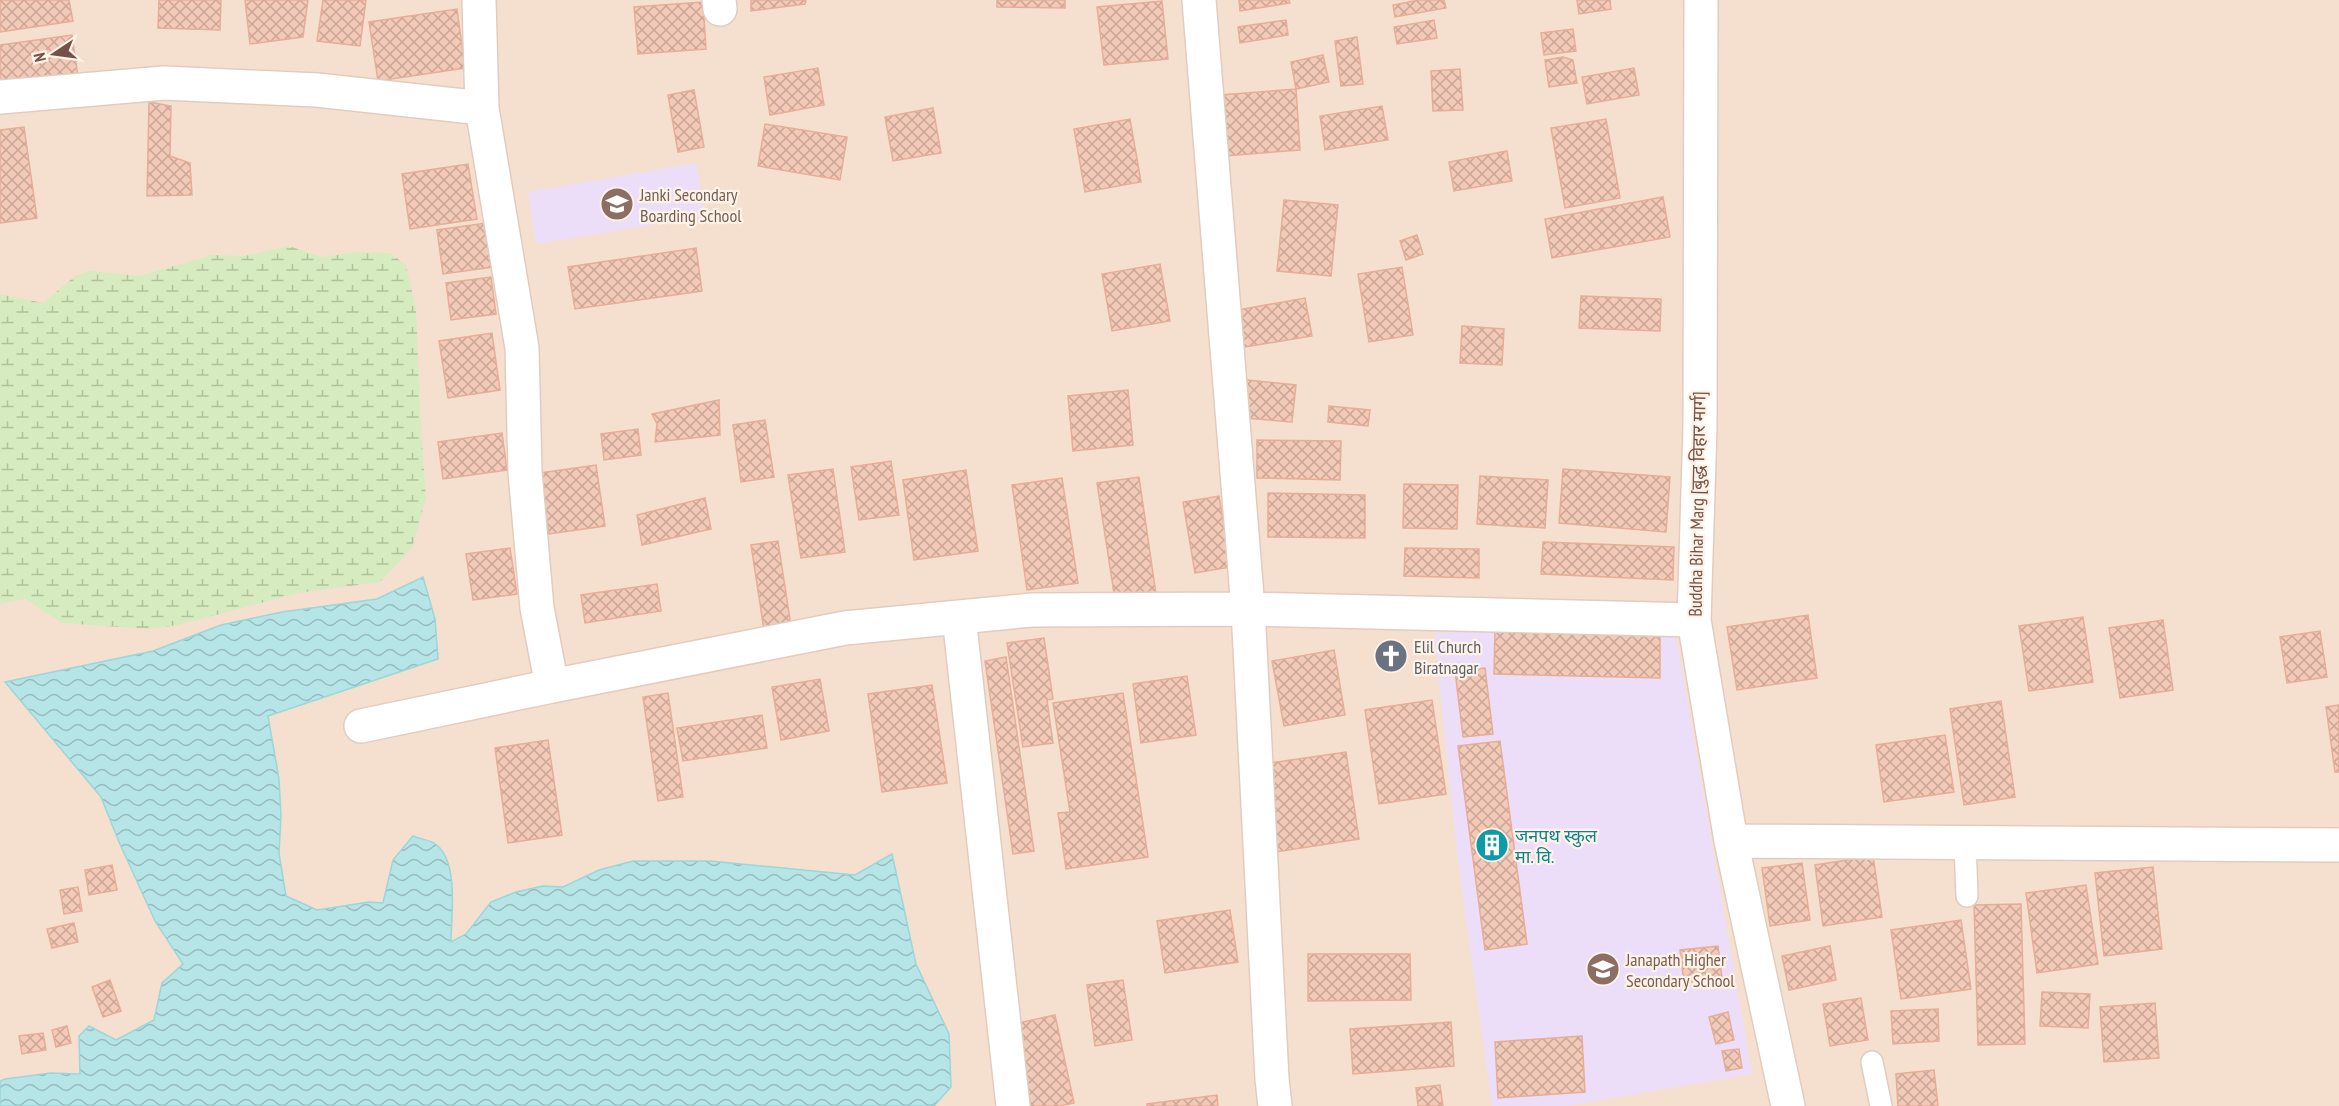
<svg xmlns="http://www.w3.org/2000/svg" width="2339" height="1106" viewBox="0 0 2339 1106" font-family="'PT Sans Narrow','Noto Sans Devanagari',sans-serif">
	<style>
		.residential { fill: #f5e0cf }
		.education { fill: #ecdef9 }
		.wetland { fill: url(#wetland-marsh) }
		.water { fill: url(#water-waves); stroke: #9bd6d9; stroke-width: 1.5 }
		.building { fill: url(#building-cross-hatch); stroke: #e7ad97; stroke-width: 1.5 }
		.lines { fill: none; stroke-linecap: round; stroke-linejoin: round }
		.lane-casing { stroke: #e3ccbf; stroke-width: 24 }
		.street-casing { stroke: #e3ccbf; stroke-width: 36 }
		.lane { stroke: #fff; stroke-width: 21 }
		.street { stroke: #fff; stroke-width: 33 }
		.labels { text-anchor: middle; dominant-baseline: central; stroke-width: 4.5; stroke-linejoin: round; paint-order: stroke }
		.education-label { font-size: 18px; fill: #785e54; stroke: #fff3e8; text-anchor: start }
		.street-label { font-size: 18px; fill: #755247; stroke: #fff3e8 }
		.worship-label { font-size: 18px; fill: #5b616d; stroke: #fff3e8; text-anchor: start }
		.culture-label { font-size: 18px; fill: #0d838f; stroke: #fff3e8; text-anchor: start }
	</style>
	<defs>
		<pattern id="wetland-marsh" width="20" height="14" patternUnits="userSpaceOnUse" patternTransform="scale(1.5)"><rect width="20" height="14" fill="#d6ebbf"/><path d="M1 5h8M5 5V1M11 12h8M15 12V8" fill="none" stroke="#b2c19d"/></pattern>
		<pattern id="water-waves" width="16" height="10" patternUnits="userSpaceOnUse" patternTransform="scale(1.5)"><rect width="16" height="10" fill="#b5e5e7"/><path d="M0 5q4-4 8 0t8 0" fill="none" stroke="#98bcbd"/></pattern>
		<pattern id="building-cross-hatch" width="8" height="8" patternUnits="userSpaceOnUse" patternTransform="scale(1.5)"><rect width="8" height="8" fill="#f3c9b7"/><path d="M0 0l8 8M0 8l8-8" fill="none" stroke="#c9a697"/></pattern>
	</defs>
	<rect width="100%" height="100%" fill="#fdefe1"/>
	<path class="residential" d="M0 0H2339V1106H0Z"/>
	<path class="education" d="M696 163 705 216 536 244 528 192Z
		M1674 624 1752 1074 1565 1106H1492L1458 863 1434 633Z"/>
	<path class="wetland" d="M289 246 322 257 357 252 390 253 406 265 416 310 421 429 426 499 412 548 380 582 298 593 179 625 149 629 62 623 25 599 0 604V294L43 303 75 276 90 271 139 276 212 255 245 256Z"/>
	<path class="water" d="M423 577 435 619 438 659 268 716 279 779 281 816 279 853 286 896 317 910 369 902 383 903 393 860 413 836C421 840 431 839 438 846 459 866 451 917 451 942L466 934 491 902 516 892 543 886 563 887 599 870 633 861H710L855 875 892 854 916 964 949 1034 951 1087 934 1106H0V1081L5 1079 51 1073 80 1074 79 1036 89 1026 116 1040 154 1020 162 983 183 964 155 921 119 842 101 797 5 682 153 651 221 625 282 612 377 599Z"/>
	<path class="building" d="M0 0H69L73 21 0 32Z
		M159 0H221L220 30 158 28Z
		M245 0H308L303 37 250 44Z
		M323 0H366L360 46 317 41Z
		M751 0H806L805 4 751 11Z
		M997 0H1065V8L997 7Z
		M1239 0H1289L1290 3 1240 11Z
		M1419 0H1444L1446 8 1395 17 1393 5Z
		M1577 0H1610L1611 9 1579 14Z
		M1162 1 1168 59 1104 65 1097 7Z
		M703 2 706 49 638 54 634 7Z
		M457 9 465 68 378 81 369 22Z
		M1286 20 1288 35 1240 43 1238 27Z
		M1434 20 1437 38 1397 44 1394 27Z
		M1573 29 1576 51 1544 55 1541 33Z
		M72 35 78 77 0 88V45Z
		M1357 37 1363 84 1341 86 1335 41Z
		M1323 55 1329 82 1296 89 1291 62Z
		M1563 57 1573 60 1577 83 1549 87 1545 60Z
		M818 68 824 105 770 115 764 77Z
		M1634 68 1639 95 1587 104 1582 77Z
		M1460 69 1463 110 1433 111 1431 71Z
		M1296 89 1300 150 1224 156 1220 95Z
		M694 90 704 147 678 152 668 95Z
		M149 102 171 106 170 156 190 163 192 195 147 196Z
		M1382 106 1388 140 1325 150 1320 116Z
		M933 108 941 153 893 161 885 117Z
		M1130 119 1141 182 1085 192 1074 129Z
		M1606 119 1620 198 1565 208 1551 128Z
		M765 124 847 137 840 180 758 166Z
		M24 127 37 218 0 223V130Z
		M1507 151 1512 181 1454 191 1449 162Z
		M468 164 477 219 410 229 402 174Z
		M1663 197 1670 237 1552 258 1545 219Z
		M1284 200 1338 205 1331 276 1277 271Z
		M486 223 493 267 443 274 437 230Z
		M1417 235 1423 254 1406 260 1400 241Z
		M696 248 702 291 575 309 568 267Z
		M1160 264 1170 321 1112 331 1102 274Z
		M1402 267 1413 335 1369 342 1358 274Z
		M491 277 496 314 451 320 446 283Z
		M1581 296 1661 299 1660 331 1579 328Z
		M1305 298 1312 336 1239 348 1232 311Z
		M1462 326 1504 329 1502 365 1460 363Z
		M492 333 500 390 448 398 439 341Z
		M1247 380 1296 385 1292 422 1244 418Z
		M1128 390 1133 445 1073 451 1068 396Z
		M719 400 720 435 655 442 657 424 652 414Z
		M1329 406 1370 410 1368 426 1328 422Z
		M765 420 774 477 741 482 733 425Z
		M638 429 641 455 604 460 601 434Z
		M502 433 507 470 443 479 438 442Z
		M1257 440 1341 441 1340 480 1257 478Z
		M891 461 899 515 859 520 851 467Z
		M596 465 605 526 549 534 540 473Z
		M833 469 845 552 801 558 788 475Z
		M1563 469 1670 477 1666 532 1559 523Z
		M966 470 978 551 914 560 903 480Z
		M1480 476 1548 480 1545 528 1477 524Z
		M1139 477 1156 594 1115 600 1097 483Z
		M1062 478 1078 583 1027 590 1012 485Z
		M1404 484 1458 485 1457 529 1403 528Z
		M1268 493 1365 495V538L1268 537Z
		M1219 496 1231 567 1195 573 1183 502Z
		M705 498 711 529 642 545 637 515Z
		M778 541 791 626 764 630 751 545Z
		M1543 542 1674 547 1673 580 1541 574Z
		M510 548 517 594 473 600 466 554Z
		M1405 548 1479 549V578L1404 576Z
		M657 584 661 611 585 623 581 595Z
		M1808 615 1817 678 1737 690 1727 627Z
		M2083 617 2093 682 2029 691 2019 626Z
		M2163 620 2173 690 2120 698 2109 628Z
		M1495 630 1660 634V678L1494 674Z
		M2320 631 2327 677 2287 683 2280 637Z
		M1044 638 1053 699 1047 700 1053 743 1023 747 1007 643Z
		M1334 650 1345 715 1284 726 1272 661Z
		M1006 657 1034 851 1013 854 985 661Z
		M1485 668 1493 734 1463 737 1455 671Z
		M1187 676 1196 735 1141 743 1133 684Z
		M820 679 829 731 781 740 772 687Z
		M932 685 947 783 882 792 868 694Z
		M668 693 683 797 658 801 643 697Z
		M1123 693 1148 857 1066 869 1058 813 1070 812 1053 703Z
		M1432 700 1446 794 1379 804 1365 710Z
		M2001 701 2015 797 1964 805 1950 709Z
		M2339 705V772H2335L2326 707Z
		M762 715 767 748 683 761 677 728Z
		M1945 735 1954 792 1884 802 1876 745Z
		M548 740 562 835 508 843 495 748Z
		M1500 741 1527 944 1485 950 1458 746Z
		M1346 752 1359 839 1276 852 1263 764Z
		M1873 856 1882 917 1823 926 1815 865Z
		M1802 863 1810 920 1770 926 1762 868Z
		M112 865 117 890 89 895 85 870Z
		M2153 867 2162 949 2104 956 2095 873Z
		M2086 885 2098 964 2037 973 2026 893Z
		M78 887 82 911 64 914 60 890Z
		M2021 904 2025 1044 1978 1045 1974 905Z
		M1230 910 1238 962 1165 973 1157 921Z
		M1961 920 1971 989 1901 999 1891 930Z
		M74 923 78 942 52 948 47 929Z
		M1718 946 1722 978 1684 983 1680 950Z
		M1830 946 1836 980 1789 990 1782 956Z
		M1308 954H1410L1411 1000 1308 1001Z
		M110 980 121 1011 103 1017 92 987Z
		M1123 980 1132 1040 1095 1046 1087 985Z
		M2042 992 2090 994 2088 1028 2040 1026Z
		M1861 998 1868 1040 1830 1046 1823 1004Z
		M2155 1003 2159 1058 2104 1062 2100 1007Z
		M1938 1009 1939 1041 1893 1044 1891 1011Z
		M1728 1012 1734 1040 1716 1044 1709 1017Z
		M1055 1015 1074 1103 1060 1106H1031L1014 1024Z
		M1451 1022 1454 1066 1353 1074 1350 1029Z
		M67 1026 71 1043 56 1047 52 1030Z
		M43 1033 46 1050 22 1054 19 1036Z
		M1582 1036 1585 1092 1498 1098 1495 1042Z
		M1739 1049 1742 1068 1726 1071 1722 1051Z
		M1934 1070 1938 1106H1898L1896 1074Z
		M1440 1085 1443 1106H1418L1416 1088Z
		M1217 1095 1218 1106H1147V1104Z"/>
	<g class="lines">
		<defs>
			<path id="lane" d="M1965 843 1967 896
				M1872 1062 1881 1106"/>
			<path id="street" d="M479 0 482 108 522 348 525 472 537 608 552 686 845 628 1032 610 1248 609 1694 620
				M719 0 720 9
				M1199 0 1248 609 1272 1079 1275 1106
				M1701 0 1700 427 1694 620 1731 841 1788 1106
				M0 97 164 83 317 90 482 108
				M959 617 1013 1106
				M361 726 552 686
				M1731 841 2339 845"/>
		</defs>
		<use href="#lane" class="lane-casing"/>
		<use href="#street" class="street-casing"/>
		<use href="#lane" class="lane"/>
		<use href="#street" class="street"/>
	</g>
	<defs>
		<symbol id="school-disc" viewBox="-11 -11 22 22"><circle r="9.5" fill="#8d6e63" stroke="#fff3e8"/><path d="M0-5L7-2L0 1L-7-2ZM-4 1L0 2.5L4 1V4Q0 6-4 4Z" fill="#fff"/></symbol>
		<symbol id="church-disc" viewBox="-11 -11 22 22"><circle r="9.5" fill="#6b7280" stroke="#fff3e8"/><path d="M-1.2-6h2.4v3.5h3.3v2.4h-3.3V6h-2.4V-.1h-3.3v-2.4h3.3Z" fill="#fff"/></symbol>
		<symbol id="building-disc" viewBox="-11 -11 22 22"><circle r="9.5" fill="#0f9aa8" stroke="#fff3e8"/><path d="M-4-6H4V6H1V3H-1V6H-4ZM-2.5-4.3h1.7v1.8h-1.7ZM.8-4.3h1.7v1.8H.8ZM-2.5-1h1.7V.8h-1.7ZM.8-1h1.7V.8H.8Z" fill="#fff"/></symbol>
	</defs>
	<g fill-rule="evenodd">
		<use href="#school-disc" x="598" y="185" width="38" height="38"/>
		<use href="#church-disc" x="1372" y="637" width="38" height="38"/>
		<use href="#building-disc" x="1473" y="826" width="38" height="38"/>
		<use href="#school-disc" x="1584" y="950" width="38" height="38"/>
	</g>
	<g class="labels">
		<g class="education-label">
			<text x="640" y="194">Janki Secondary<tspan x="640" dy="21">Boarding School</tspan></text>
			<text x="1626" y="959">Janapath Higher<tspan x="1626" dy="21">Secondary School</tspan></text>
		</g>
		<g class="street-label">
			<text transform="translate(1697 504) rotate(-89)">Buddha Bihar Marg [बुद्ध विहार मार्ग]</text>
		</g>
		<g class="worship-label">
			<text x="1414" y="646">Elil Church<tspan x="1414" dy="21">Biratnagar</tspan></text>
		</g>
		<g class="culture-label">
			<text x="1515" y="835">जनपथ स्कुल<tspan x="1515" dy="21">मा. वि.</tspan></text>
		</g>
	</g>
	<g transform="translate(54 54) rotate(257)" stroke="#fff3e8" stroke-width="4.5" paint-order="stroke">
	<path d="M0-4.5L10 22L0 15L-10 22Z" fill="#755247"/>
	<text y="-9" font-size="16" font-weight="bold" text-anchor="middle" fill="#755247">N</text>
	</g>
</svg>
